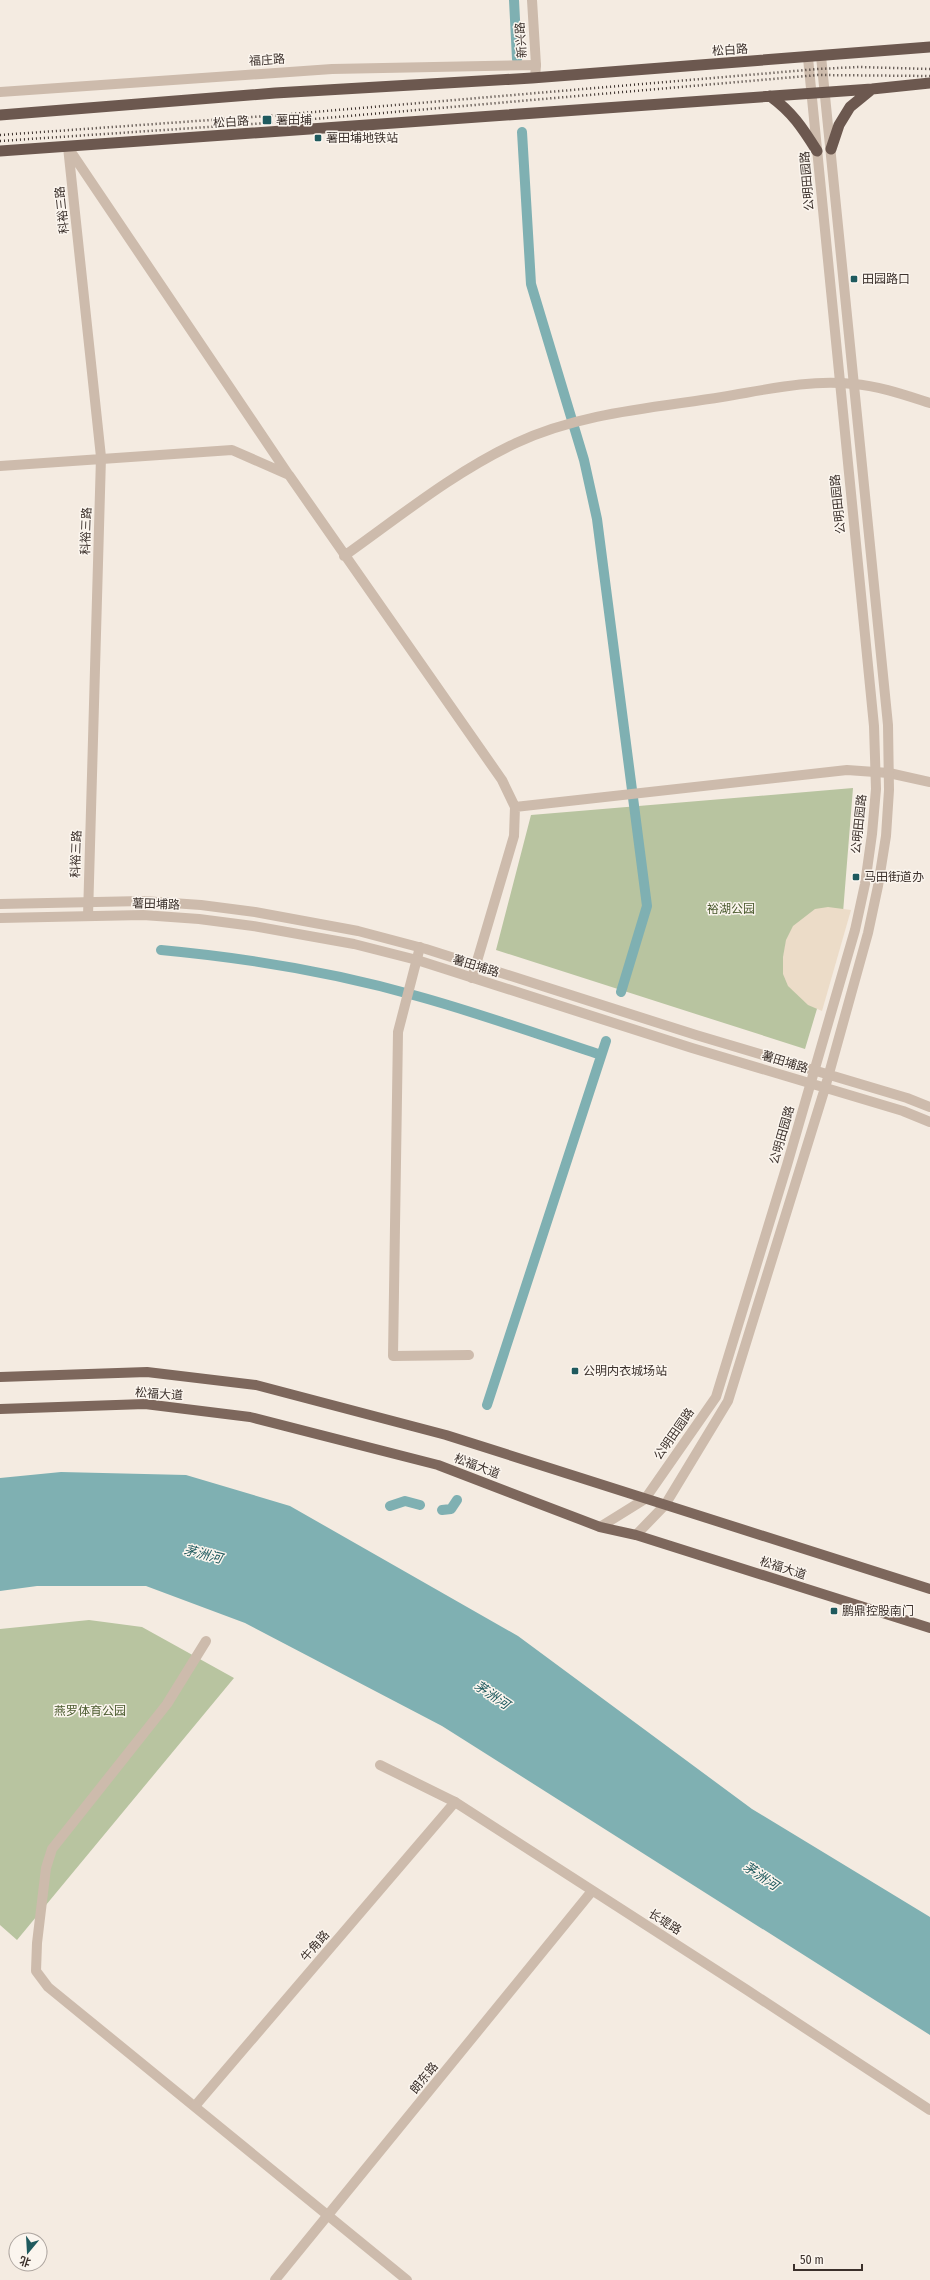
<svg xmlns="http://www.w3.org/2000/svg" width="930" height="2280" viewBox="0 0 930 2280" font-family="'Fira Sans Condensed','Noto Sans SC',sans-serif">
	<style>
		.green { fill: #b8c4a0 }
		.plaza { fill: #ecdcc8 }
		.water { fill: #7fb0b2 }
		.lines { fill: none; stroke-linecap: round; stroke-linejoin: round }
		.canal { stroke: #7fb0b2; stroke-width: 10 }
		.minor { stroke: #cdbbac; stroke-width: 10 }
		.tertiary { stroke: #cdbbac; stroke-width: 10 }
		.primary { stroke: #7d675c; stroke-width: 10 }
		.trunk { stroke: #6c584f; stroke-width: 11 }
		.rail { stroke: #3b302b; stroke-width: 2.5; stroke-dasharray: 1 3; stroke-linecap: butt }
		.poi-dot { fill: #1f5a5e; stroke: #fbf5ee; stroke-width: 1.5 }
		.labels { text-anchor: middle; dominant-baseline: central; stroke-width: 3; stroke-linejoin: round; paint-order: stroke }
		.street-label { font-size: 12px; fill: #3b302b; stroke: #fbf5ee }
		.poi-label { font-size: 12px; fill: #3b302b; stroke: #fbf5ee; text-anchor: start }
		.park-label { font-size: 12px; fill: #4a5a2e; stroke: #fbf5ee }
		.water-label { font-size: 13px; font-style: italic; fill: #1f5a5e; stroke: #fbf5ee }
	</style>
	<rect width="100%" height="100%" fill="#f4ebe1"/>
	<path class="green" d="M853 788 842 925 805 1049 496 950 531 815Z
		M89 1620 142 1627 234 1678 17 1940 0 1925V1629Z"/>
	<path class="plaza" d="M828 907 851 910 822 1011 808 1005 788 986 783 974V957L786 940 793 926 815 909Z"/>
	<path class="water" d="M61 1472 186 1475 290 1506 518 1636 752 1809 930 1917V2035L442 1726 245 1623 146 1586H37L0 1591V1478Z"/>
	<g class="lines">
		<path class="canal" d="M514 0 517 59
			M522 132 531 284 584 460 597 519 647 906 621 992
			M161 950C247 958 333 972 417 996 479 1013 540 1035 601 1055
			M487 1405 606 1041
			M390 1506 405 1501 420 1505
			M442 1510 451 1509 457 1500"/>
		<path class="minor" d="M532 0 536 65
			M68 147 101 457 88 916
			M69 149 288 474
			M0 466 232 450 289 475 502 780 515 807 514 836 472 978
			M344 556C399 517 454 472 516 443 580 413 652 408 722 397 765 390 810 379 853 384 880 386 905 395 930 403
			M515 807 847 770 889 773 930 782
			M420 947 398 1032 393 1356 469 1355
			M206 1641 167 1704 52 1849 46 1868 37 1943 36 1971 48 1987 407 2280
			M380 1765 455 1802"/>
		<path class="tertiary" d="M0 92 332 69 536 65 535 78
			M0 904 143 901 201 905 255 912 358 931 426 949 696 1035 907 1098 930 1107
			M0 918 143 915 199 919 253 926 354 944 417 960 692 1048 903 1111 930 1122
			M600 1527 645 1499 716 1397 787 1165 855 930 865 884 872 834 876 789 874 726 808 58
			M636 1535 665 1505 728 1401 825 1088 868 933 878 886 886 836 889 790 888 725 821 56
			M195 2106 455 1802 747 1990 930 2110
			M275 2280 592 1891"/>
		<path class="primary" d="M0 1377 147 1372 256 1385 446 1435 930 1589
			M0 1409 145 1404 250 1417 438 1465 600 1527 636 1535 930 1628"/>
		<path class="trunk" d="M770 96C792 112 802 127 817 151
			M0 115 275 93 532 78 930 47
			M831 149 839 125 850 107 872 89
			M0 151 872 89 930 83"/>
		<path class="rail" d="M0 135 267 116 818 69 859 67 930 69
			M0 141 268 123 818 75 930 76"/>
	</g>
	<g class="poi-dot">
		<rect x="262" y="115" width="10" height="10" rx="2"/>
		<rect x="314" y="134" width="8" height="8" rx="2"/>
		<rect x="850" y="275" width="8" height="8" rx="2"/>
		<rect x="852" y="873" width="8" height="8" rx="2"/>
		<rect x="571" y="1367" width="8" height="8" rx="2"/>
		<rect x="830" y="1607" width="8" height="8" rx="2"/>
	</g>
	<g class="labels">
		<g class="street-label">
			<text transform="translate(521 40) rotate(-94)">新兴路</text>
			<text transform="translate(730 50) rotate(-4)">松白路</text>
			<text transform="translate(267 60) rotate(-4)">福庄路</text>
			<text transform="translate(231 122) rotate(-4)">松白路</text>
			<text transform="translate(807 181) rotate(-95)">公明田园路</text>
			<text transform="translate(62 210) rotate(-96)">科裕三路</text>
			<text transform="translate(838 504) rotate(-96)">公明田园路</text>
			<text transform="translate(86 531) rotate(-88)">科裕三路</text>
			<text transform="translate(859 824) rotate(-84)">公明田园路</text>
			<text transform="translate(76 854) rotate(-88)">科裕三路</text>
			<text transform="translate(156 904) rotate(2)">薯田埔路</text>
			<text transform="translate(476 966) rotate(17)">薯田埔路</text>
			<text transform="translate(785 1062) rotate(17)">薯田埔路</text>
			<text transform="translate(782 1135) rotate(-74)">公明田园路</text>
			<text transform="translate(159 1394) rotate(4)">松福大道</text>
			<text transform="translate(674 1434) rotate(-55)">公明田园路</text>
			<text transform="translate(477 1466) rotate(21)">松福大道</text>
			<text transform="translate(783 1568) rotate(18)">松福大道</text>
			<text transform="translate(665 1922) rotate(32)">长堤路</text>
			<text transform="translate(315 1946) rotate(-49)">牛角路</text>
			<text transform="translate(424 2078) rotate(-51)">朗东路</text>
		</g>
		<g class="poi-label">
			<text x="276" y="120">薯田埔</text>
			<text x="326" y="138">薯田埔地铁站</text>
			<text x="862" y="279">田园路口</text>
			<text x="864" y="877">马田街道办</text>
			<text x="583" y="1371">公明内衣城场站</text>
			<text x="842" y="1611">鹏鼎控股南门</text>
		</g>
		<g class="park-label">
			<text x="731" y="909">裕湖公园</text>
			<text x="90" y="1711">燕罗体育公园</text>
		</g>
		<g class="water-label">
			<text transform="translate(203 1554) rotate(14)">茅洲河</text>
			<text transform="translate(492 1695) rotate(34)">茅洲河</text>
			<text transform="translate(761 1876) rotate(34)">茅洲河</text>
		</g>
	</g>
	<g transform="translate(28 2252) rotate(198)"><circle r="19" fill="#fbf5ee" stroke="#aea6a0"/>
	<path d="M0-3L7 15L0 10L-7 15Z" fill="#1f5a5e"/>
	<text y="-6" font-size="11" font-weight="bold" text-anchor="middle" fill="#3b302b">北</text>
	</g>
	<path d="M794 2264v6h68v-6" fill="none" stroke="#3b302b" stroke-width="2"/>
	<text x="800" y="2264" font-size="12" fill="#3b302b" stroke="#fbf5ee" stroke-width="3" paint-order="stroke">50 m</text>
</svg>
